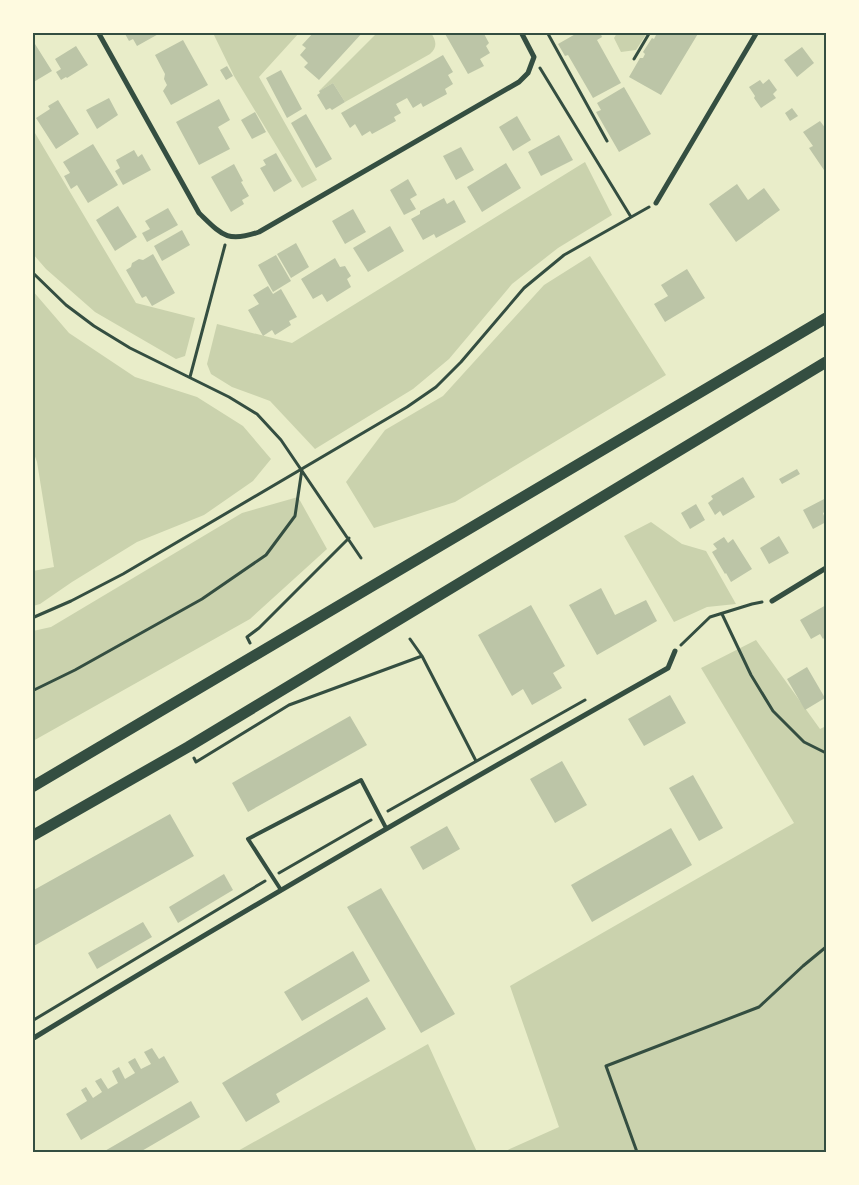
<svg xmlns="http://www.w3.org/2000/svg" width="859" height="1185" viewBox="0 0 859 1185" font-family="Commissioner,sans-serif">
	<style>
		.green { fill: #cad2ad }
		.building { fill: #bcc5a7 }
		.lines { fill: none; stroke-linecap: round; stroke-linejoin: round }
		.path { stroke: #344e41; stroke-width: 3 }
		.service { stroke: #344e41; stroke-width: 4 }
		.minor { stroke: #344e41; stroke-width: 5 }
		.trunk { stroke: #344e41; stroke-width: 11 }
		.neatline { fill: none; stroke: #344e41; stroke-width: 2 }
	</style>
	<rect width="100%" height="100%" fill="#e9edc9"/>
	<path class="green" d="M213 33H299L259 77 317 180 302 188 234 76Z
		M377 33H431C436 40 438 47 430 54L345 102 333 83 319 91Z
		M617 33V32L647 33 636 50 621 52 614 38Z
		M32 128 136 303 195 318 185 356 176 359 95 312 46 269 33 254Z
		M585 162 612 215 558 248 512 284 449 359 413 389 315 449 270 401 232 387 211 374 207 364 217 324 292 343Z
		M590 256 666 375 455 502 374 528 346 482 385 430 443 396 544 285Z
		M32 290 69 333 135 377 197 397 243 426 271 459 253 481 204 515 137 542 72 582 40 604 33 606V571L54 567 37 462 33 451Z
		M298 497 327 549 250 619 33 741V631L51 627 242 513Z
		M651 522 682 544 706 551 736 604 707 607 674 622 624 536Z
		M756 640 820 729 826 726V1152H503L559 1127 510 986 794 823 701 668Z
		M428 1044 477 1152H236Z"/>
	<path class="building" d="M124 32H162L137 46 133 39 129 41Z
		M314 32H363L319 80 304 67 308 63 300 55 306 48 302 45Z
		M444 32H483L489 43 486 46 490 53 480 59 484 66 468 74Z
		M579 32H600L602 37 597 40 621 83 593 98 568 55 565 56 558 44Z
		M655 32H699L661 95 629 77 640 58H643L645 54 643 52 652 38 654 39 656 35 654 34Z
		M183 40 208 85 171 105 163 91 167 85 164 79 165 74 155 55Z
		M35 44 52 71 32 83V45Z
		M76 46 88 65 67 78 66 77 61 80 56 72 61 69 55 59Z
		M802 47 814 63 797 77 784 60Z
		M443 55 453 72 448 75 453 84 445 89 447 94 423 107 421 103 413 108 407 98 396 104 401 113 394 117 396 121 372 134 370 131 362 136 355 124 350 128 341 113Z
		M227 66 233 76 226 80 220 70Z
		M281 70 302 109 287 118 266 78Z
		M769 79 777 90 773 94 776 98 761 108 754 98 755 96 749 87 760 80 763 84Z
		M333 83 345 102 332 110 330 108 326 110 317 95 320 93 319 91Z
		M624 87 651 134 619 152 596 112 601 110 597 103Z
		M109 98 118 115 97 129 86 110Z
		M219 99 230 120 218 127 230 149 199 165 176 122Z
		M58 100 79 134 56 149 36 118 50 109 48 106Z
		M792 108 798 116 790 121 785 113Z
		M255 112 266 132 252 139 241 120Z
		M306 114 332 159 316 168 291 123Z
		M517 116 531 140 513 151 499 127Z
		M820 121 826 129V173L809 148 813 146 803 132Z
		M559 135 573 160 541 176 528 152Z
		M93 144 118 185 88 203 77 185 71 189 64 176 70 173 63 162Z
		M461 147 474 170 456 180 443 156Z
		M134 150 138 157 142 154 151 170 123 185 115 171 120 168 116 160Z
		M276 153 292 181 274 192 260 168 266 165 263 160Z
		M506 163 521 188 482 212 467 187Z
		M234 164 243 181 241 182 249 196 242 200 244 204 231 212 211 177Z
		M408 179 417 195 410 199 416 209 404 215 390 190Z
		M737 184 748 200 764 188 780 210 736 242 709 204Z
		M444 198 447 204 454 200 466 222 436 238 434 234 423 240 411 219 420 214V211Z
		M118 206 137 237 115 251 96 220Z
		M168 208 178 225 147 242 142 233 150 229 145 221Z
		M353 209 366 232 345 244 332 221Z
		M390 226 404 251 368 272 353 248Z
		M182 230 190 245 162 261 154 246Z
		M296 243 309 267 291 278 277 254Z
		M153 254 175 293 152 306 146 296 142 298 126 270 131 267 132 263 139 259 143 260Z
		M276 255 291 281 273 292 258 265Z
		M335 258 340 267 345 266 351 276 347 279 351 287 327 302 322 294 313 299 301 279Z
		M687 269 705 298 665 322 654 304 668 296 661 285Z
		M268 286 273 294 281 289 297 317 289 321 291 325 275 335 272 330 263 336 248 310 259 304 253 295Z
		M797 469 800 474 782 484 779 479Z
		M743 477 755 497 723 516 720 511 715 515 708 503 713 499 711 496Z
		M826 498V511L823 513 826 522 813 529 803 510Z
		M696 504 705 520 690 529 681 513Z
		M779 536 789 553 769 564 760 548Z
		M724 537 728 543 733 539 752 569 731 582 726 573 725 574 712 552 717 549 713 544Z
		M601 588 615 615 646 600 657 621 597 655 569 605Z
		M531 605 565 666 553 673 562 688 532 705 523 689 512 696 478 635Z
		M826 605V636L823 639 820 634 811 639 800 620Z
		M807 667 825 698 805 710 787 679Z
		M670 695 686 723 644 746 628 719Z
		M350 716 367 745 248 812 232 783Z
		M562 761 587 805 555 823 530 779Z
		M693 775 723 828 699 841 669 788Z
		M170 814 194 856 32 947V891Z
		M447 826 460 849 423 870 410 847Z
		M671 828 692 865 592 922 571 885Z
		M224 874 233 890 178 923 169 907Z
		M381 888 455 1014 421 1033 347 907Z
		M143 922 152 937 97 969 88 953Z
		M353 951 370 981 302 1021 284 992Z
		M367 997 386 1029 276 1094 280 1102 246 1122 222 1083Z
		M152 1048 159 1059 164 1056 179 1082 81 1140 66 1114 87 1101 81 1090 86 1087 93 1098 102 1092 95 1081 101 1078 108 1089 118 1083 112 1071 119 1067 125 1079 135 1073 128 1062 135 1058 141 1069 151 1064 144 1052Z
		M191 1101 200 1117 140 1152H103Z"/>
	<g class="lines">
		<path class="path" d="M547 32 607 141
			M634 59 650 32
			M540 68 631 217
			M32 272 66 305 94 326 130 348 229 397 257 414 281 440 361 558
			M190 377 225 245
			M722 614 751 675 773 711 804 742 826 753
			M32 618 71 601 123 574 407 407 436 387 461 362 524 288 564 255 649 207
			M410 639 422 656 476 761
			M250 643 247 637 259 628 349 538
			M681 645 710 617 752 604 762 602
			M32 691 75 670 202 599 266 555 295 516 302 469
			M194 758 196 762 289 705 422 656
			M388 811 585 700
			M279 873 371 820
			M32 1021 265 881
			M637 1152 606 1066 759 1007 803 966 826 947"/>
		<path class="service" d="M281 890 248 839 361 780 386 828"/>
		<path class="minor" d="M98 32 199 213C222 235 227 243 259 232L519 82 528 73 534 57 521 32
			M656 203 757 32
			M772 601 826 568
			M32 1039C242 911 455 788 668 668L675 651"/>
		<path class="trunk" d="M32 787 826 318
			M32 836 188 747 826 362"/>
	</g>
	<rect width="859" height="1185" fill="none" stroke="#fefae0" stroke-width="68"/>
	<rect x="34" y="34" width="791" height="1117" class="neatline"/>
</svg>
